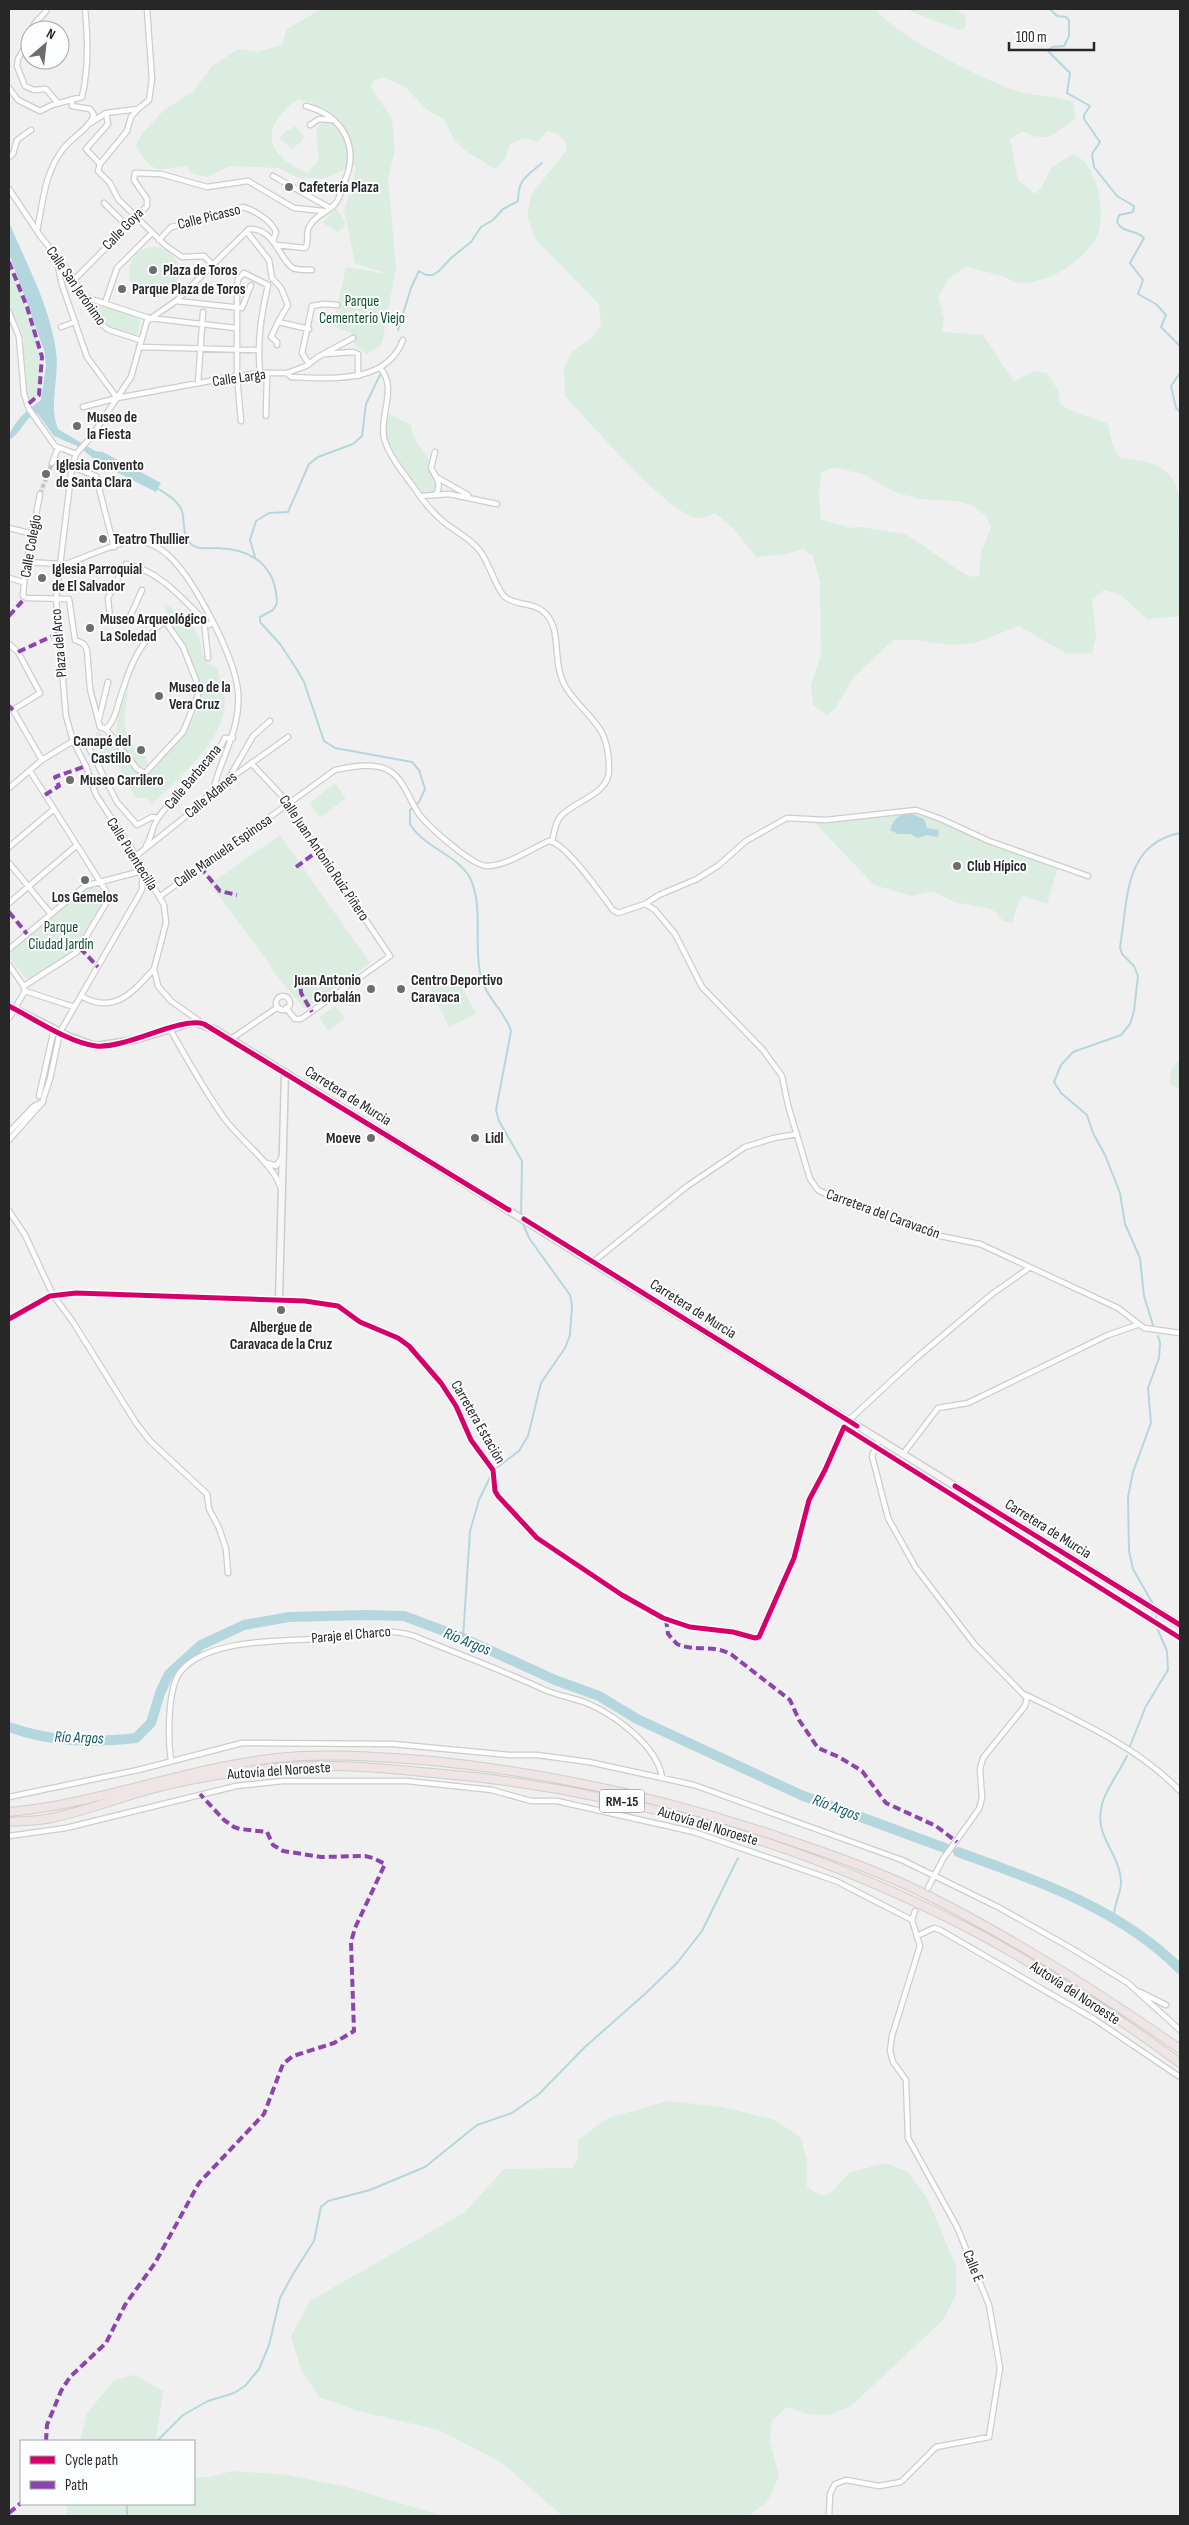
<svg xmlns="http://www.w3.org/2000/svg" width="1189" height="2525" viewBox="0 0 1189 2525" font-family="'Sofia Sans Condensed',sans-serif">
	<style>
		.green { fill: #dbece0; fill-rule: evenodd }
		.water { fill: #b4d7de }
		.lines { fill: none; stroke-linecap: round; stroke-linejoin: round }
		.stream { stroke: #b4d7de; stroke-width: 2 }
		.river { stroke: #b4d7de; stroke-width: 10 }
		.street-tunnel { stroke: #c8c8c9; stroke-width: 4.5; stroke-dasharray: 4.5 2; stroke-linecap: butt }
		.street-casing { stroke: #cdcdce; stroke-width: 7 }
		.secondary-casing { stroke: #cdcdce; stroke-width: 9 }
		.highway-casing { stroke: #cececf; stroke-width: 10 }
		.street { stroke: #fdfdfd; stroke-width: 4.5 }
		.secondary { stroke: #f8f6f5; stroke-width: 6 }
		.highway { stroke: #eee5e4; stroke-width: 8 }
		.quiet { stroke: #8e44ad; stroke-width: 4; stroke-dasharray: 8 4; stroke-linecap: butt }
		.cycleway-casing { stroke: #fcfdff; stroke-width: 8 }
		.cycleway { stroke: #d6006c; stroke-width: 5 }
		.poi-dot { fill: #6d6d6e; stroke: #fcfdff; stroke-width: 2 }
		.labels { text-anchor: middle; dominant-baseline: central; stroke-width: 4; stroke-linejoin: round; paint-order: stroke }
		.shield { fill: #fcfdff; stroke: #676768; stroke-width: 1 }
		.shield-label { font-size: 14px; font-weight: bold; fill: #272728 }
		.poi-label { font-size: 15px; font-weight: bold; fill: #272728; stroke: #fcfdff; text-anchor: start }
		.street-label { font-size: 15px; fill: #272728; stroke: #fcfdff }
		.park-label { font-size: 15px; fill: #0f4f2f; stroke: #fcfdff }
		.water-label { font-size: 16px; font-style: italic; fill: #125863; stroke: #fcfdff }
	</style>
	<rect width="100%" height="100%" fill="#f0f0f1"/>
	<path class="green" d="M321 9H876C893 35 989 83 1020 92 1038 97 1056 95 1073 102L1076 118C1055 133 1048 145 1023 131L1010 139 1018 180 1035 194 1042 187 1051 168 1073 154C1097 162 1108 217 1096 238 1082 262 1051 281 1024 283 1016 284 1007 277 999 275 988 272 977 270 966 267L949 278 938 297 944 318 942 332 983 335 1014 382 1033 371 1047 373 1058 390 1060 404C1074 414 1092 417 1108 424L1113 446 1120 458C1162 462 1182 471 1180 517 1180 526 1176 530 1180 539V616L1147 619 1122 596 1104 590 1092 599 1096 636 1092 653 1067 654 1019 626 975 643 950 645 918 640H893L853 678 835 709 827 716 813 705 811 685 821 655 820 582 813 556 803 549 785 554 756 557 734 529 715 513C710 515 702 519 697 518 670 516 587 419 565 396L564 368 572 352 593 337 601 324 599 304 536 240 527 217 531 195 566 151V143L557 133 547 131 538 142 524 138 510 144 505 159 495 169 464 150 453 138 445 120 426 109 405 87 384 77 374 80 371 87 392 119 395 151 388 178 396 267 383 339 381 345 367 354 355 345 351 333 333 326 346 267 388 274 355 263 344 210 353 184 356 167 354 165 323 179 296 177 279 168 230 166 207 177 191 173 186 166C178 166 174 168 166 169 152 172 141 157 136 146L141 135 164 110 194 91 212 66 238 49 257 52 282 45 286 30ZM298 99 313 103 333 120 320 124 316 132 319 159 308 173C265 155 258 128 298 99ZM834 467 865 475 895 492 919 499 957 501 975 507 986 516 991 527 981 553 979 576 975 577 966 575 907 535 861 527 852 528 821 520 819 492 821 473Z
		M905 9H955L966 16 965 28 959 30Z
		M296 126 304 137 300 143 292 149 279 138 285 132Z
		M336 208 345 221 344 227 338 232 323 223Z
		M129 272a25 25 0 1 1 50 0a25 25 0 1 1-50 0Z
		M9 263C26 306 48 348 39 395L27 405 20 352 25 341 9 303Z
		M100 305 137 317 140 321 138 333 134 335C117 330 99 327 95 307Z
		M389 414 411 425 413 437 429 459 428 469 437 484 432 494 426 495C413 489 388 447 386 433 385 427 388 420 389 414Z
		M165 604C178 611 189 620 197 633 204 645 198 664 217 667 219 678 225 690 225 701 226 739 177 780 152 804L146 798H136L116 762 101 752 95 733 99 731 141 775 147 777C162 758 198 723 200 699 202 683 192 661 185 648 176 631 166 624 165 604Z
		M128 687C128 699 123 718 125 727 127 736 134 742 136 750L146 757 147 766 140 768C108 729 113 735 128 687Z
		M335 783 346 798 320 818 310 803Z
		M916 810 989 841 1059 864 1047 904 1022 896 1016 909 1012 924 1002 920 997 913 990 909 955 902 932 891 912 896 874 885 815 823Z
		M280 835 370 963 305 1009 270 968 271 966 210 884Z
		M89 887 99 889 105 896V901L76 949 36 977 31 979 25 978 10 958 11 952Z
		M455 973 476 1014 449 1027 429 986Z
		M335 1006 345 1019 328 1031 319 1017Z
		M1180 1059V1090L1169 1083 1172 1068Z
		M668 2101 722 2107 775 2120 801 2138 807 2161V2187L820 2195 830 2194 849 2173 885 2163 908 2172 928 2200 956 2266V2294L943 2320 851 2406 829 2415 807 2414 787 2407 772 2420 770 2441 779 2476 767 2502 748 2516H567L560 2514 501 2462 439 2430 358 2411 319 2397 301 2369 291 2336 310 2301 465 2212 504 2169 573 2168 578 2158V2140L608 2118Z
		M134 2375 163 2391 156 2441H80L87 2413 115 2380Z
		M232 2471 288 2475 346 2487 443 2516H66L68 2504H194V2477H210Z"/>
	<path class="water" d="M9 222C26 263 50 306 56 351 60 378 48 404 58 429L95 451 103 452 161 483 156 492 99 463 79 447 54 436 37 413C25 417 21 434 9 440 9 425 28 409 41 400L46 366 44 350 9 254Z
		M910 813 924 819 927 828 939 830 938 837 927 835 918 838 910 834H898L890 830C893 819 899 815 910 813Z"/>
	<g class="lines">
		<path class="stream" d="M1050 9 1057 16 1066 17 1069 20V36L1064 46 1052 47 1048 51 1070 73 1067 93 1090 106 1084 115V119L1100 142 1092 154 1094 167 1117 196 1134 206 1133 212 1119 215 1117 222C1123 234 1135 229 1144 238L1130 263 1143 280 1138 294 1156 304 1166 315 1161 327 1180 346
			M398 330 411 288 419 271 426 275H433L439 271 451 258 471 242 481 227 493 220 503 209 518 201C518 179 526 177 542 163
			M399 343V341
			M1180 373 1171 386 1176 408 1180 412
			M157 488C166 494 178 500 182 511 185 521 182 537 191 544 197 550 209 548 217 548 253 549 276 566 277 603L273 610 260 617V622L280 644 296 668 304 682 324 741 335 748 412 762 419 770 425 789 419 802 410 810V824C424 848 457 854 470 878 484 906 473 947 481 977 486 998 505 1011 511 1031L496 1110 499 1121 522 1161 521 1217
			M255 557 250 540 256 521 269 513 288 512 309 464 318 457 353 444 362 436 366 404 380 375
			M1153 1325 1144 1296 1140 1258 1125 1224 1120 1193 1105 1155 1093 1133 1087 1115 1061 1093 1054 1082 1061 1065 1073 1052 1121 1035 1130 1024 1134 1011 1138 976 1134 966 1122 954 1120 947C1128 902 1123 844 1180 833
			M495 1469 519 1451 528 1436 541 1383 565 1348 570 1335 572 1306 570 1295 529 1238 522 1221
			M1153 1604 1133 1569 1129 1551 1128 1497 1133 1472 1151 1423 1148 1388 1159 1358 1160 1343 1158 1336
			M1156 1616V1619
			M463 1638 470 1531 479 1500 492 1473
			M1130 1746 1146 1706 1168 1670 1167 1651 1157 1628
			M1114 1918C1113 1904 1122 1893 1121 1881 1120 1864 1111 1852 1105 1838 1090 1805 1114 1783 1127 1756
			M157 2441 183 2415 208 2401 234 2393 245 2386 259 2369 269 2345 280 2298 293 2274 314 2241 321 2207 328 2201 370 2190 425 2167 477 2125 512 2113 539 2094 585 2047 646 1993 677 1963 702 1931 738 1858
			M127 2516V2504"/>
		<path class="river" d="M9 1727C51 1742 92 1743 136 1738L151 1723 160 1693 169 1674 201 1645 244 1625 289 1617 365 1615 404 1616 463 1638 555 1680 599 1696 637 1719 801 1795 945 1848
			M958 1852C1037 1881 1120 1908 1180 1969"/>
		<path class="street-tunnel" d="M40 494 52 463"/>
		<defs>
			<path id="street" d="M32 30C34 19 43 18 47 9
				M30 38 18 59 17 66 25 86 34 90 46 89 58 103
				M9 88 18 100 40 111 52 105 82 97C89 68 88 38 85 9
				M89 124 106 113 138 109 149 100 152 79 147 9
				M310 125 319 119 332 120
				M9 157 13 154 17 140 31 130
				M100 164 98 171 110 183 118 199 165 245 182 257 204 256 213 265
				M100 164 127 131 131 117 137 110
				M100 164 86 149 108 124 106 113
				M273 176 330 208
				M9 189 41 237 68 270 97 321 109 330 140 340
				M104 203 127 226
				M37 231C43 202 44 174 63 149 72 137 88 130 94 115L90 109 72 106V99
				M247 232 269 260 272 278 281 288 288 305 278 322 309 329
				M159 240 171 227C195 223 220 215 243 207 254 210 272 221 276 232L273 241
				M277 245 305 248C310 242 305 234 309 227 315 215 327 213 335 204 340 199 341 190 344 183 360 148 344 116 306 106
				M61 260 57 262 62 285 87 357 117 398
				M73 281 147 206V199L134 180 135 173 161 174 207 187 248 181 294 208 323 211
				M82 296 149 318 236 328
				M176 301 242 308 251 285
				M105 303 117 268 152 233
				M9 312 19 337 24 394 29 409 55 446 76 454
				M61 327 75 322
				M277 345V342L271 337 278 322
				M139 347 258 350
				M325 354 353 352 358 354V376
				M309 364 302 353 312 306 323 304 337 305
				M380 368C398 387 379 416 384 438 388 454 403 473 413 486 421 499 433 513 445 523 457 532 471 539 480 551 489 562 497 591 505 597 518 607 534 601 546 614 564 634 549 665 569 692 591 722 609 725 609 769 610 795 574 800 560 817 555 823 554 834 552 842
				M287 373 291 377C330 378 386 385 403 340
				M198 383 203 312
				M83 407 117 398 237 376 260 373H287L306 366 318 357 353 338
				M266 416 267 373
				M241 421 237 376V287L238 279 244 273 268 285C261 316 257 341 260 373
				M52 463 58 448
				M72 467 96 476 114 547
				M438 478 468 495
				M40 494 25 571 23 596 26 598 69 599 75 640 84 644 87 650 90 689 100 727 106 729
				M435 495 449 494 497 504
				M421 496 435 495C443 485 436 477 431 468L435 452
				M9 528 33 534
				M28 562 60 564
				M126 564C161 571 184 601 209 625L213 622
				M60 566C77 561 117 542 132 541 146 540 160 547 170 557 195 581 235 657 238 692 241 729 221 757 213 791
				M9 578 23 582
				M118 578 108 598 110 618 128 621 142 590
				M204 621 208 658
				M163 622 167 624 183 647 196 680 198 695 183 732 145 773 137 769 106 729C116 720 118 702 123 689 132 661 141 642 163 622Z
				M9 644 18 652 40 693 13 710 42 760
				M99 719 108 682
				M85 740 117 802 137 825 152 817 158 818
				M251 763 282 796 390 956 301 1019H295L286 1008
				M229 778 253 736 270 721
				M9 788 42 760 73 741
				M146 846C152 837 152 826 158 818 178 789 210 769 225 738H233
				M9 847 54 809
				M136 856 185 817 213 791 288 737
				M9 863 51 914
				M159 897 335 770C350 767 374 762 388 770 402 777 409 798 417 811 425 824 473 867 488 866 509 865 530 849 549 841 566 843 601 894 613 910L618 913 645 904 659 895 697 879 719 865 746 841 787 818 826 820 916 810 941 819 989 841 1088 876
				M9 903 76 846
				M645 904 655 910 675 934 702 987 763 1050 782 1076 788 1105 810 1179 818 1190 832 1197 887 1215 930 1234 980 1244 1118 1308 1144 1328 1180 1333
				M9 949 85 886 142 871
				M9 965 23 985 25 991 9 1018
				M24 986 77 952 108 900 106 891 30 771
				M25 991 74 1007
				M81 996C114 1015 132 993 154 969
				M276 1003a7 7 0 1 1 14 0a7 7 0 1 1-14 0Z
				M202 1023 171 1001 158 986 154 969 166 923 164 905 128 843 96 795 86 766 73 741 66 716 56 598 72 467 76 454 91 437 131 377 147 321 176 301 249 229C275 228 280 261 293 268 299 271 306 269 312 270
				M170 1029C187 1059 204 1090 224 1118 239 1139 273 1164 280 1186
				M231 1039 278 1007
				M39 1096 54 1029
				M9 1132 34 1106 43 1102
				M9 1140 42 1103 50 1079 60 1032 138 897 142 889V872
				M267 1163 276 1166 282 1157
				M9 1211 25 1235 53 1295 73 1322 136 1423 150 1441 207 1494 209 1509 219 1528 226 1549 228 1573
				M593 1262 686 1187 745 1147 774 1138 797 1134
				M9 1319 50 1296 76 1293 305 1301 338 1306 360 1322 398 1338 409 1346 441 1383 456 1406 471 1440 493 1470 495 1491 498 1496 537 1538 622 1595 663 1618 690 1627 733 1632 755 1638 759 1637 794 1558 809 1500 825 1470 844 1427
				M848 1421 914 1360 992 1294 1029 1268
				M879 1439 872 1456 885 1506 888 1518 916 1568 975 1645 1027 1698 1025 1706 983 1758 980 1769 982 1798 979 1809 943 1859 928 1888
				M903 1454 938 1408 968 1403 1108 1335 1137 1325
				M1026 1695C1079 1721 1139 1748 1180 1791
				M171 1761C168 1740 167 1687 181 1671 211 1636 289 1642 331 1638 360 1636 386 1626 414 1636 458 1654 502 1670 545 1690 559 1696 575 1698 589 1704 616 1716 657 1746 662 1777
				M9 1797 138 1770 242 1743 393 1744 509 1755H537L589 1762 694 1785 902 1860 998 1907 1071 1948 1128 1983 1180 2030
				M9 1836 66 1828 236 1786 283 1781H407L492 1790 531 1801H557L694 1832 836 1881 912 1920
				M917 1936 934 1928 940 1930 1094 2019 1180 2077
				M1140 1992 1166 2005
				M829 2516 830 2494 835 2484 846 2480 879 2486 901 2482 936 2447 989 2437 1000 2368 989 2305 957 2227 908 2138 906 2080 893 2062 890 2051 892 2036 920 1946 912 1920 915 1911"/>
			<path id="secondary" d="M9 1006 70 1037 96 1046 134 1040 194 1022 216 1030 1180 1625
				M279 1299 285 1072"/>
			<path id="highway" d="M9 1812C108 1803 202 1761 302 1756 345 1754 390 1757 433 1761 553 1773 671 1800 785 1839 830 1854 876 1870 919 1891 1010 1936 1097 1991 1180 2049
				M9 1822C23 1821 38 1821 52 1818 85 1811 116 1799 148 1790 200 1776 255 1768 309 1766 350 1765 392 1769 433 1773 617 1788 800 1842 964 1926 1039 1965 1112 2013 1180 2063"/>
		</defs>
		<use href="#street" class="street-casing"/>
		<use href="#secondary" class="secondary-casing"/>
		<use href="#highway" class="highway-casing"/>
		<use href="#street" class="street"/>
		<use href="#secondary" class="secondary"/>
		<use href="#highway" class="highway"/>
		<path class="quiet" d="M9 262 27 307 42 357 39 395 27 405
			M9 616 25 598
			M18 652 59 633
			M9 706 13 710
			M45 795 59 786 55 777 86 766
			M200 867 220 891 237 895
			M296 867 318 851
			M9 912 27 934
			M80 948 98 967
			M300 977 301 993 312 1012
			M666 1619 668 1634 677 1644C695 1652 715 1644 732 1655L790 1700 799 1720 818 1748 839 1757 862 1771 886 1803 936 1826 957 1842
			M46 2441 47 2425 61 2391 70 2377 106 2343 125 2305 155 2263 199 2183 264 2114 283 2064 293 2056 334 2043 354 2031 351 1942 355 1928 385 1864 373 1858 365 1856 321 1857 283 1851 273 1845 267 1832 240 1829 234 1827 224 1820 200 1794
			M9 2513 21 2503"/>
		<defs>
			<path id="cycleway" d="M9 1006C33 1018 69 1043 96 1046 126 1049 181 1016 204 1024L509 1210
				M524 1219 857 1426
				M9 1319 50 1296 76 1293 305 1301 338 1306 360 1322 398 1338 409 1346 441 1383 456 1406 471 1440 493 1470 495 1491 498 1496 537 1538 622 1595 663 1618 690 1627 733 1632 755 1638 759 1637 794 1558 809 1500 825 1470 844 1427 1180 1638
				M955 1486 1180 1625"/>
		</defs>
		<use href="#cycleway" class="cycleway-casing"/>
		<use href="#cycleway" class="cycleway"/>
	</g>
	<g class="poi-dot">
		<circle cx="289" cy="187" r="5"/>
		<circle cx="153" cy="270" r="5"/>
		<circle cx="122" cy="289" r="5"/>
		<circle cx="77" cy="426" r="5"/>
		<circle cx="46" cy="474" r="5"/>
		<circle cx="103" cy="539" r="5"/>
		<circle cx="42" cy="578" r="5"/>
		<circle cx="90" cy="628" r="5"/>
		<circle cx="159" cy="696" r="5"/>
		<circle cx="141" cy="750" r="5"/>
		<circle cx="70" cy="780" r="5"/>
		<circle cx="957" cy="866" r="5"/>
		<circle cx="85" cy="880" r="5"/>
		<circle cx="371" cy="989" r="5"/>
		<circle cx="401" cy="989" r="5"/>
		<circle cx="371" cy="1138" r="5"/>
		<circle cx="475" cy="1138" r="5"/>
		<circle cx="281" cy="1310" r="5"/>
	</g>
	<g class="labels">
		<rect class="shield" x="599.5" y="1789.5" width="45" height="23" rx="4"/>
		<g class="shield-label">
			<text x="622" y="1801">RM-15</text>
		</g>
		<g class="poi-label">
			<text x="299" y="187">Cafetería Plaza</text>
			<text x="163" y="270">Plaza de Toros</text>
			<text x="132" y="289">Parque Plaza de Toros</text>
			<text x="87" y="417">Museo de<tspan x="87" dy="17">la Fiesta</tspan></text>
			<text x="56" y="465">Iglesia Convento<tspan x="56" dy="17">de Santa Clara</tspan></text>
			<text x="113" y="539">Teatro Thullier</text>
			<text x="52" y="569">Iglesia Parroquial<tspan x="52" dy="17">de El Salvador</tspan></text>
			<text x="100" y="619">Museo Arqueológico<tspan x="100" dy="17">La Soledad</tspan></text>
			<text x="169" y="687">Museo de la<tspan x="169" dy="17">Vera Cruz</tspan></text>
			<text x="131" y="741" text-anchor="end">Canapé del<tspan x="131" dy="17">Castillo</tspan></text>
			<text x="80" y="780">Museo Carrilero</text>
			<text x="967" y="866">Club Hípico</text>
			<text x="85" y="897" text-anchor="middle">Los Gemelos</text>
			<text x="361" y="980" text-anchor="end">Juan Antonio<tspan x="361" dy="17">Corbalán</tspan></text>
			<text x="411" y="980">Centro Deportivo<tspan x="411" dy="17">Caravaca</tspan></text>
			<text x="361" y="1138" text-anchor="end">Moeve</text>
			<text x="485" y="1138">Lidl</text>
			<text x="281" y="1327" text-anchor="middle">Albergue de<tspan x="281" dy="17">Caravaca de la Cruz</tspan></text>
		</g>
		<g class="street-label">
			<text transform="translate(209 217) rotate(-14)">Calle Picasso</text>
			<text transform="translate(123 229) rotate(-46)">Calle Goya</text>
			<text transform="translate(76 286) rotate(55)">Calle San Jerónimo</text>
			<text transform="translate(239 378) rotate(-8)">Calle Larga</text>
			<text transform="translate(31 546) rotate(-80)">Calle Colegio</text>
			<text transform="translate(59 643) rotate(-95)">Plaza del Arco</text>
			<text transform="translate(193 777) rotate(-50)">Calle Barbacana</text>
			<text transform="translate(211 795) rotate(-40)">Calle Adanes</text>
			<text transform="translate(223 851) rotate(-35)">Calle Manuela Espinosa</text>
			<text transform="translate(132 854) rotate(58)">Calle Puentecilla</text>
			<text transform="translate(324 858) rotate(56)">Calle Juan Antonio Ruiz Piñero</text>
			<text transform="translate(348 1096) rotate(32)">Carretera de Murcia</text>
			<text transform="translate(883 1214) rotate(20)">Carretera del Caravacón</text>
			<text transform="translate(693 1309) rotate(32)">Carretera de Murcia</text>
			<text transform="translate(478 1422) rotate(60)">Carretera Estación</text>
			<text transform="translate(1048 1529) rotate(32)">Carretera de Murcia</text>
			<text transform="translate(351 1635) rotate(-5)">Paraje el Charco</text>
			<text transform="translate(279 1771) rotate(-4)">Autovía del Noroeste</text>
			<text transform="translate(708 1826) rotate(17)">Autovía del Noroeste</text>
			<text transform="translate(1075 1993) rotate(33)">Autovía del Noroeste</text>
			<text transform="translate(973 2266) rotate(68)">Calle E</text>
		</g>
		<g class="park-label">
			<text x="362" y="301">Parque<tspan x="362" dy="17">Cementerio Viejo</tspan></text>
			<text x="61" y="927">Parque<tspan x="61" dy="17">Ciudad Jardín</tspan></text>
		</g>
		<g class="water-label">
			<text transform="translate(467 1642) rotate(22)">Río Argos</text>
			<text transform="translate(79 1738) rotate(2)">Río Argos</text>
			<text transform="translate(836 1808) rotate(20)">Río Argos</text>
		</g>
	</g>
	<rect width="1189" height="2525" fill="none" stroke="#272728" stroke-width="20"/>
	<rect x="20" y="2440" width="175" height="65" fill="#fcfdff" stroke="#a7a7a9"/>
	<rect x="30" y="2456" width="25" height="8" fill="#d6006c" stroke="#a7a7a9"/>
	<text x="65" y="2465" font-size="15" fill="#272728">Cycle path</text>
	<rect x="30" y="2481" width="25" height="8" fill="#8e44ad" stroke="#a7a7a9"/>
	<text x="65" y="2490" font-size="15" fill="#272728">Path</text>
	<g transform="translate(45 45) rotate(28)"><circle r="24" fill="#fcfdff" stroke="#a7a7a9"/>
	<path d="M0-4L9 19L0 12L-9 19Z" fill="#6d6d6e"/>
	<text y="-8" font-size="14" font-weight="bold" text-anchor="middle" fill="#272728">N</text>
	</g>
	<path d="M1009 42v8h85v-8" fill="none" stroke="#272728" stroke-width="2.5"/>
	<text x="1016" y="42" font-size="15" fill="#272728" stroke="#fcfdff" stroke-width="4" paint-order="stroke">100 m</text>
</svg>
